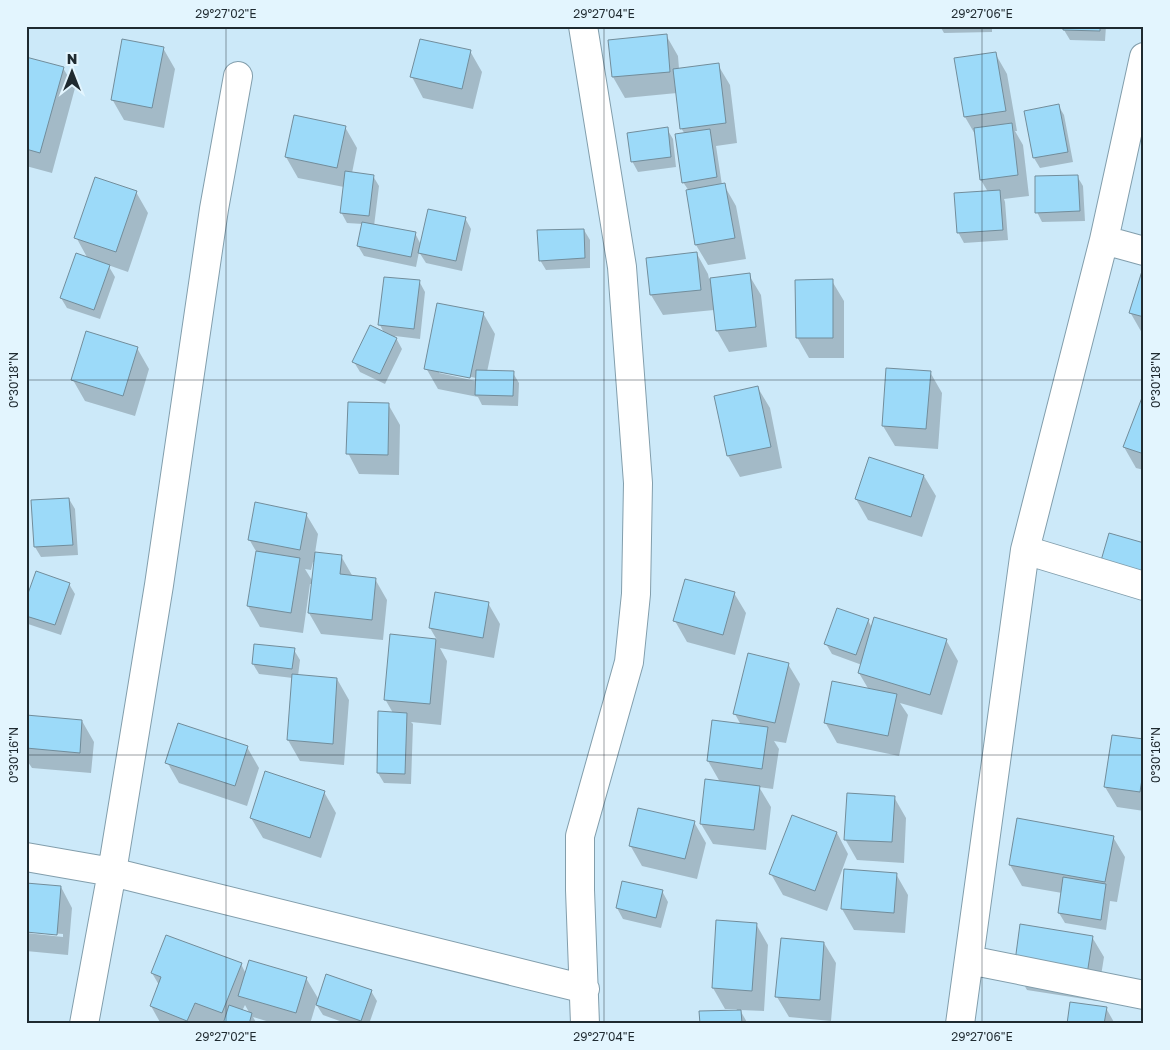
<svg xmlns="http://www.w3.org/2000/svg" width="1170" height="1050" viewBox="0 0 1170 1050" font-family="'Golos Text',sans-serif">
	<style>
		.shadow { fill: #0003; fill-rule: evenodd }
		.building { fill: #9cdaf9; stroke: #728d9b }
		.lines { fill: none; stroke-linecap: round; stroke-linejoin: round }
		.minor-casing { stroke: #829eac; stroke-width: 30 }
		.minor { stroke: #fff; stroke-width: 28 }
		.ticks { fill: none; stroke: #1f2a30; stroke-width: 1; stroke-opacity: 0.45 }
		.neatline { fill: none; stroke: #1f2a30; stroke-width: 2 }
		.ticks-label { font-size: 12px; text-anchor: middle; fill: #1f2a30 }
	</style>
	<rect width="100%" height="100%" fill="#cce9f9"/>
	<path class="shadow" d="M940 26H992V32L944 33Z
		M1064 26H1106L1105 41 1070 40 1064 30Z
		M666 35 678 56 679 69 718 65 730 85 737 143 716 146 722 185H724L736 206 746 259 708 265 696 245 689 191 683 182 685 134 681 128 677 93 625 98 613 77 610 41Z
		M163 48 175 69 164 128 124 120 112 99Z
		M470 51 482 72 473 109 423 98 412 77Z
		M995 53 1007 74 1017 131H1015L1023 145 1029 196 1004 199 1005 202 1008 240 964 243 958 232 988 192 981 180 976 136 965 117 956 60Z
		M26 58 63 68 75 88 52 173 26 166Z
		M1058 105 1064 115 1073 162 1040 168 1034 158 1025 112Z
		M345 127 357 148 352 173 373 176 379 186 374 226 415 233 421 245 465 218 471 229 462 271 426 263 419 252 416 267 364 256 358 246 363 224 347 223 341 212 344 187 298 178 286 157Z
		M667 129 673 139 676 167 638 172 632 161Z
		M1077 176 1083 186 1085 221 1042 222 1037 212Z
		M136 192 148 213 128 272 108 265 115 277 100 319 67 308 61 298 88 259 76 237Z
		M584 230 590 240V268L546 270 540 260Z
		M697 254 708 274 709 279 749 275 761 295 767 347 729 352 717 331 714 310 663 315 651 295Z
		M1144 272V334L1142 333 1130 312Z
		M419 281 425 292 420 339 395 336 402 349 385 384 360 372 354 362 384 333 380 325Z
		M832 281 844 301V358H809L797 337Z
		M483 313 495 334 487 372 513 373 519 383 518 406 482 405 478 397 438 389 426 368ZM439 370 476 378V381L439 373Z
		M137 348 149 369 135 416 85 401 73 380Z
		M930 372 942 393 938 449 895 446 883 426Z
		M758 388 770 408 782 468 740 477 728 456 715 397Z
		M1144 397V470L1136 468 1124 447Z
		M388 404 400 425 399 475 359 474 348 453Z
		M924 476 936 496 922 537 868 520 856 499Z
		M69 499 75 509 78 555 41 557 35 547Z
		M306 514 318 534 315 553 341 556 353 577 375 579 387 600 383 640 321 634 309 613 313 584H310L303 633 260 627 248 606 257 553 249 539ZM313 562H315L313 582 305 569 311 570Z
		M69 584 75 594 61 635 28 624 26 620V603Z
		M734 593 746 613 735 655 687 642 675 621Z
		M488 603 500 624 494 658 440 648 447 661 441 725 411 722 413 724 411 784 384 783 378 773 393 713 385 699 391 636 437 640 430 628Z
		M868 620 872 628 946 640 958 661 942 715 900 703 908 715 899 756 837 743 825 722 869 690 859 673 862 665 832 654 826 644Z
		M294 650 300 660 298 676 337 679 349 700 344 765 300 761 288 740 293 678 259 674 253 664Z
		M788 664 800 684 786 743 774 741 779 749 773 789 759 787 771 807 766 850 713 844 701 824 720 782 708 761 741 725 735 714Z
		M26 716 82 721 94 742 91 773 32 768 26 759Z
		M1144 740V811L1117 807 1105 787Z
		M247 747 259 768 247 806 179 783 167 762Z
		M324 792 336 813 321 858 263 838 251 818Z
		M894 797 906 818 904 863 857 860 845 839Z
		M694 822 706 843 697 879 642 866 630 845Z
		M837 833 848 854 827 911 783 895 771 874Z
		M1113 837 1125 857 1117 902 1110 901 1106 930 1065 923 1059 913 1062 893 1022 886 1010 865Z
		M896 874 908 895 905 933 854 930 842 909Z
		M623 882 662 891 668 902 661 928 623 919 617 908Z
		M61 887 72 908 68 955 26 951V933L63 937V934L26 931Z
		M756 924 768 945 764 1011 740 1010 748 1024H701L736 1011 737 1009H725L713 988Z
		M1092 937 1104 957 1097 1001 1027 990 1015 969Z
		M824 943 836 963 831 1021 789 1017 777 997Z
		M241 964 246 974 306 978 319 1000 371 991 377 1001 369 1024H348L323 1015 316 1004 310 1024H276L253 1017 257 1024H161L151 1006 159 985 152 973ZM245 1005 250 1014 242 1011Z
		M1106 1008 1115 1024H1068Z"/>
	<path class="building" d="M1063 26H1100V31L1063 30Z
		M667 34 670 72 612 77 608 40Z
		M122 39 164 47 152 108 111 100Z
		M420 39 471 50 462 89 410 77Z
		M996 52 1006 111 964 117 954 58Z
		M26 57 64 67 40 153 26 149Z
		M719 63 726 123 680 129 673 69Z
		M1059 104 1068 152 1033 158 1024 111Z
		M294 115 346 126 337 168 285 157Z
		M1012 123 1018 175 980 180 974 128Z
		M668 127 671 157 631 162 627 133Z
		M710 129 717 177 682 183 675 134Z
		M345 171 374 175 369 216 340 213Z
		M1078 175 1080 211 1035 213V176Z
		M95 177 137 191 116 252 74 238Z
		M725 183 735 238 695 245 686 190Z
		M1000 190 1003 230 957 233 954 193Z
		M428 209 466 217 456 261 418 253Z
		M362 222 416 232 411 257 357 246Z
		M584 229 585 258 539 261 537 230Z
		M697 252 701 290 650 295 646 258Z
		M76 253 110 265 94 310 60 298Z
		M1142 271H1144V317L1129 313Z
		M750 273 756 327 716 331 710 278Z
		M384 277 420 280 414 329 378 325Z
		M833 279V338H796L795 280Z
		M437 303 484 312 470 378 424 369Z
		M370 325 397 338 380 374 352 362Z
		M86 331 138 347 123 396 71 380Z
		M886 368 931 371 926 429 882 426Z
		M476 370 514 371 513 396 475 395Z
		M758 386 771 447 727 456 714 396Z
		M1143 395H1144V454L1123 447Z
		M348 402 389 403 388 455 346 454Z
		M869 457 924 475 911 517 855 499Z
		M69 498 73 545 34 547 31 500Z
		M255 502 307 513 300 550 248 540Z
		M1109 533 1144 543V577L1100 564Z
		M256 551 300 558 291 613 247 606Z
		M315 552 342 555 340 574 376 578 372 620 308 613Z
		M36 571 70 583 55 625 26 616V599Z
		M685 579 735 592 723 635 673 621Z
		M435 592 489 602 483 638 429 628Z
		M837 608 869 619 856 655 824 644Z
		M874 617 947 639 930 695 858 673Z
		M390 634 436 639 430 704 384 700Z
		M254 644 295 648 292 669 252 664Z
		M748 653 789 663 775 723 733 714Z
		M292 674 337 678 333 744 287 740Z
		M832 681 897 694 888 736 824 723Z
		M378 711 407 713 405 774 377 773Z
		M26 715 82 720 80 753 26 748Z
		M712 720 768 727 762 769 707 761Z
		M178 723 248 746 235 786 165 763Z
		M1112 735 1144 739V766L1140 792 1104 787Z
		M265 771 325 791 310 838 250 818Z
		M705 779 760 786 754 830 700 824Z
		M847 793 895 796 892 842 844 840Z
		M638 808 695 821 685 859 629 846Z
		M792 815 837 832 815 891 769 874Z
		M1017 818 1114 836 1105 882 1009 865Z
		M844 869 897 873 894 913 841 909Z
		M1063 877 1106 884 1101 920 1058 913Z
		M622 881 663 890 656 918 616 908Z
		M26 883 61 886 57 935 26 932Z
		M716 920 757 923 752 991 712 988Z
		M1020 924 1093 936 1086 981 1014 969Z
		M166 935 242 963 222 1013 195 1003 187 1021 150 1006 161 977 151 973Z
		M781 938 824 942 820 1000 775 997Z
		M249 960 307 977 296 1013 238 996Z
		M326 974 372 990 361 1021 316 1005Z
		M1070 1002 1107 1007 1104 1024H1067Z
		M229 1005 252 1013 249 1024H223Z
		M741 1010 742 1024H700L699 1011Z"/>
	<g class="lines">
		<defs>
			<path id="minor" d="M583 26 622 267 638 483 636 594 629 662 580 836V890L585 1024
				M1104 240 1144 251
				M1025 550 1144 586
				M26 857 112 872 585 989
				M969 960 1144 995
				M84 1024 112 872 159 585 214 209 238 76
				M960 1024 1025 550 1104 240 1144 57"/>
		</defs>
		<use href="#minor" class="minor-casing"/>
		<use href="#minor" class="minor"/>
	</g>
	<path class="ticks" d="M226 26V1024M604 26V1024M982 26V1024M26 380H1144M26 755H1144"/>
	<rect width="1170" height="1050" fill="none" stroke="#e3f5fe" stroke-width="55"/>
	<g transform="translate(72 72)" stroke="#e3f5fe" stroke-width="4" paint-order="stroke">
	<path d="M0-4L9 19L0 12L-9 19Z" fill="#1f2a30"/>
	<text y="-8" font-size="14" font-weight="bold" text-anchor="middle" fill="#1f2a30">N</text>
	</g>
	<rect x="28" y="28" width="1114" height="994" class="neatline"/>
	<g class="ticks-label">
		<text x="226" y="18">29°27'02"E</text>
		<text x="604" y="18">29°27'04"E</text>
		<text x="982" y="18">29°27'06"E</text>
		<text transform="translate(14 380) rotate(-90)" y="4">0°30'18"N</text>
		<text transform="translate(1156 380) rotate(-90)" y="4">0°30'18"N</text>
		<text transform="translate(14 755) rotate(-90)" y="4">0°30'16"N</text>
		<text transform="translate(1156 755) rotate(-90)" y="4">0°30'16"N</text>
		<text x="226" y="1041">29°27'02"E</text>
		<text x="604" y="1041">29°27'04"E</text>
		<text x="982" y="1041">29°27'06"E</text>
	</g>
</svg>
